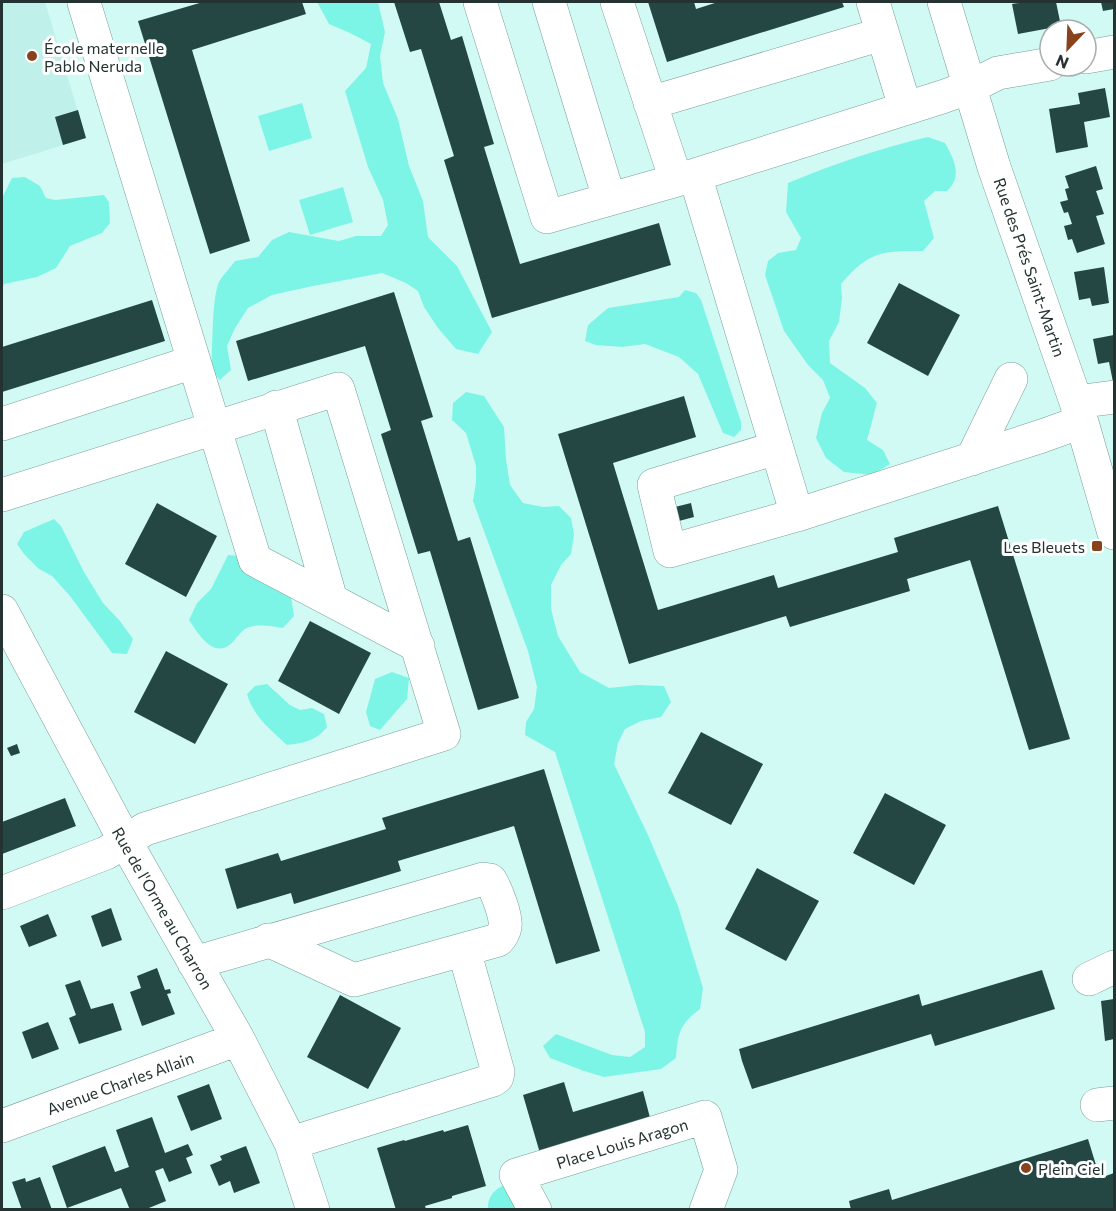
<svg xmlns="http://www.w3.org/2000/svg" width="1116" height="1211" viewBox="0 0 1116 1211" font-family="Commissioner,sans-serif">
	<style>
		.built { fill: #bff0e9 }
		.green { fill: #7df5e6 }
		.building { fill: #244743 }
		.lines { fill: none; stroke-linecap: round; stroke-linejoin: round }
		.minor-casing { stroke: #799e99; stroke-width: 34 }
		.minor { stroke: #fff; stroke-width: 33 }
		.poi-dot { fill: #88431c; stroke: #fff; stroke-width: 2 }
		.labels { text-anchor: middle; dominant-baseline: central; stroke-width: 6; stroke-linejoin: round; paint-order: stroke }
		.poi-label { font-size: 16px; fill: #243331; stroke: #fff; text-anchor: start }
		.street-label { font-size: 16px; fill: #243331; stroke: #fff }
	</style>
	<rect width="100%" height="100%" fill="#d2faf4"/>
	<path class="built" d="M2 2H45L86 138 2 164Z"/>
	<path class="green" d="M317 2H378L385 32 380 56 383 83 398 119 409 166 423 201 428 237 457 266 492 332 478 354 456 349 438 328 424 307 418 291 406 283 382 273 313 286 272 295 248 308 235 328 227 346 231 370 220 380 211 371C213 351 211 295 220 280 224 274 230 268 235 261L258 257 272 240 289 232 339 241 356 236H381L388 225 383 200 368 167 345 91 366 68 371 44 350 33 329 24Z
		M302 103 312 138 269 151 258 116Z
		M928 137 945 143C954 159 963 176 947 191H935L924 201 934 238 923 251C882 251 869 251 841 284L842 298 839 322 829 341 830 363 865 388 877 403 867 440 883 450 890 464 872 475 844 472 826 458 816 438 822 413 830 398 823 380 808 365 784 331 765 275 768 261 778 253 796 250 801 238 786 212 788 183C834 164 880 148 928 137Z
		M25 177 40 186 46 198 55 200 104 195 109 202 110 223 102 233 70 246 56 268 37 277 4 284 2 290V198L12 178Z
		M343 187 353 222 310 235 299 200Z
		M685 290 696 293 701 300 741 422V430L734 437 723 433 698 374 679 357 645 344 622 347 596 345 585 341 588 325 608 308 679 297Z
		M466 392 484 396 504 427 506 459 510 485 523 503 543 507 559 506 571 518 574 534 571 554 561 565 551 585V609L558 636 580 672 609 688 637 685 664 686 671 702 661 717 641 721 625 729 618 743 614 764 648 835 678 906 703 988 700 1009C679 1025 678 1033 676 1058L661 1069 604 1077 584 1071 550 1058 543 1046 556 1034 612 1055 630 1057 645 1047V1032L555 752 525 735 526 722 534 709 537 687 528 651 473 501 476 482V466L466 433 452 420 453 403Z
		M54 519 61 526 84 572 103 603 120 621 133 639 127 654 112 653 70 596 52 576 39 569 24 554 17 544 24 532Z
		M228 555 240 556 291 597 294 616 283 628C271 626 255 623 245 629 240 632 236 639 232 643 213 660 198 633 189 620L197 603 211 589Z
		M392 672 409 678 407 699 380 730 370 726 366 712 375 679Z
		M267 684 290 705 300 710 312 708 324 714 327 727C316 741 304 743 287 745 271 730 253 716 247 694L255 686Z
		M511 1182 535 1209 491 1210 488 1208C488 1193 498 1187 511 1182Z"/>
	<path class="building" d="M203 2H302L306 14 192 50 250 241 210 254 138 21Z
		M394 2H439L451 40 462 36 494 144 484 147 520 264 659 223 671 265 492 318 444 160 454 156 421 49 410 52Z
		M648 2H694L696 9 718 2H842L844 7 667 62Z
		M1025 2H1056L1061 26 1018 34 1012 4Z
		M1101 2H1114V9L1103 11Z
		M1105 88 1110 117 1084 122 1088 147 1056 153 1049 109 1080 104 1078 93Z
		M78 110 86 138 63 145 55 117Z
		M1096 166 1103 189 1096 191 1104 214 1096 216 1105 244 1077 253 1072 239 1068 240 1064 226 1072 224 1068 212 1064 213 1060 202 1068 200 1065 189 1069 188 1065 176Z
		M1104 267 1109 303 1092 306 1090 298 1079 300 1074 272Z
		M899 283 960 315 928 376 867 343Z
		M394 292 433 417 421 421 458 541 470 537 519 698 478 710 430 551 418 554 381 434 391 430 365 346 248 381 236 341Z
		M152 300 165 341 2 392V347Z
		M1114 335V382H1113L1109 362 1098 364 1093 339Z
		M684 396 696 437 613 463 658 610 774 575 778 588 898 552 894 538 998 506 1070 739 1029 750 970 560 907 579 910 591 790 627 786 616 629 664 558 434Z
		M157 503 217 536 186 597 125 564Z
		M691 503 694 517 679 521 675 507Z
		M310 621 371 653 339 714 278 681Z
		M166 651 228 684 195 744 134 712Z
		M701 732 763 764 731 825 668 793Z
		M17 744 20 753 11 756 7 748Z
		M544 769 600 951 556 964 514 826 398 861 401 871 294 904 291 893 237 909 225 869 278 853 281 861 386 829 382 818Z
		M885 793 946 825 914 885 853 853Z
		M65 798 76 826 2 854V822Z
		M757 868 819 901 786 961 725 929Z
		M111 908 122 940 102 947 91 916Z
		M48 914 57 936 29 947 20 926Z
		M157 968 165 990 170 989 171 993 167 994 175 1014 142 1026 130 992 141 988 137 976Z
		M1042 970 1055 1009 935 1046 931 1034 752 1089 742 1061 739 1049 919 994 922 1006Z
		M80 980 91 1009 113 1003 122 1030 79 1044 69 1018 76 1015 65 985Z
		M340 995 401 1028 368 1089 307 1057Z
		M1114 999V1039L1105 1041 1101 1001Z
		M48 1022 59 1049 32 1059 22 1032Z
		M564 1082 573 1112 643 1091 654 1133 544 1167 523 1095Z
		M209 1084 222 1119 191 1131 177 1096Z
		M152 1117 165 1153 188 1144 193 1155 186 1158 192 1173 169 1182 163 1168 155 1171 166 1201 144 1210H130L121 1188 67 1208 52 1166 105 1146 115 1172 129 1167 116 1130Z
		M468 1125 486 1186 452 1196V1198L425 1206 426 1209 423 1210H396L377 1148 404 1140 405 1141 443 1130 444 1132Z
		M1088 1139 1100 1178 1114 1173V1210H851L849 1201 889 1189 892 1200Z
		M246 1146 260 1183 234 1193 230 1181 219 1186 210 1165 222 1160 220 1156Z
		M40 1177 52 1210H22L12 1182 25 1178 26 1182Z"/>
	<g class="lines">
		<defs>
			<path id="minor" d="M480 2 547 217 695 175 942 97 970 87 998 73 1050 64
				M549 2 609 198
				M617 2 676 180
				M873 2 905 107
				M944 2 994 167 1076 402 1114 533
				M84 3 255 560 418 646
				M1086 57 1114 52
				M650 103 882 34
				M695 175 797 515
				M1076 402 1114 397
				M276 407 331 600
				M2 424 193 362
				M776 448 654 485 670 551 797 515 1042 436 1081 422
				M972 459 1011 379
				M2 495 338 389 444 734 145 829 106 853 2 893
				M2 611 125 841 238 1039 291 1143 313 1210
				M194 963 483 879 490 880C496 889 507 917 505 927 504 932 502 936 498 940L354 980 268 940
				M1089 979 1114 967
				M1097 1105 1114 1103
				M2 1126 238 1039
				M291 1143 493 1080 497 1077 498 1072 464 950
				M535 1210 516 1175 705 1117 721 1170 706 1210"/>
		</defs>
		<use href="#minor" class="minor-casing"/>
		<use href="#minor" class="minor"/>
	</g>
	<g class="poi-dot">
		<circle cx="32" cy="56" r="6"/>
		<rect x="1091" y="540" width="12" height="12" rx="3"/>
		<circle cx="1026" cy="1168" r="6"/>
	</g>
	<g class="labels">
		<g class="poi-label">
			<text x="44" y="47">École maternelle<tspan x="44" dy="18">Pablo Neruda</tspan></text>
			<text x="1085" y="546" text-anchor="end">Les Bleuets</text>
			<text x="1038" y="1168">Plein Ciel</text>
		</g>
		<g class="street-label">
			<text transform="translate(1030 267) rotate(71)">Rue des Prés Saint-Martin</text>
			<text transform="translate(163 908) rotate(60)">Rue de l'Orme au Charron</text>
			<text transform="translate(120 1083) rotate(-20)">Avenue Charles Allain</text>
			<text transform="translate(622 1143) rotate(-17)">Place Louis Aragon</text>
		</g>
	</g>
	<rect width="1116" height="1211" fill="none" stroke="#243331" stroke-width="6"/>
	<g transform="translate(1068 48) rotate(203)"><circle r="28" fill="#ffffff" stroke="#a7adad" stroke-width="1.5"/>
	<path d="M0-4.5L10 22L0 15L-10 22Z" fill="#88431c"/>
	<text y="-9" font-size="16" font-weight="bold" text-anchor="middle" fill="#243331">N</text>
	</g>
</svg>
